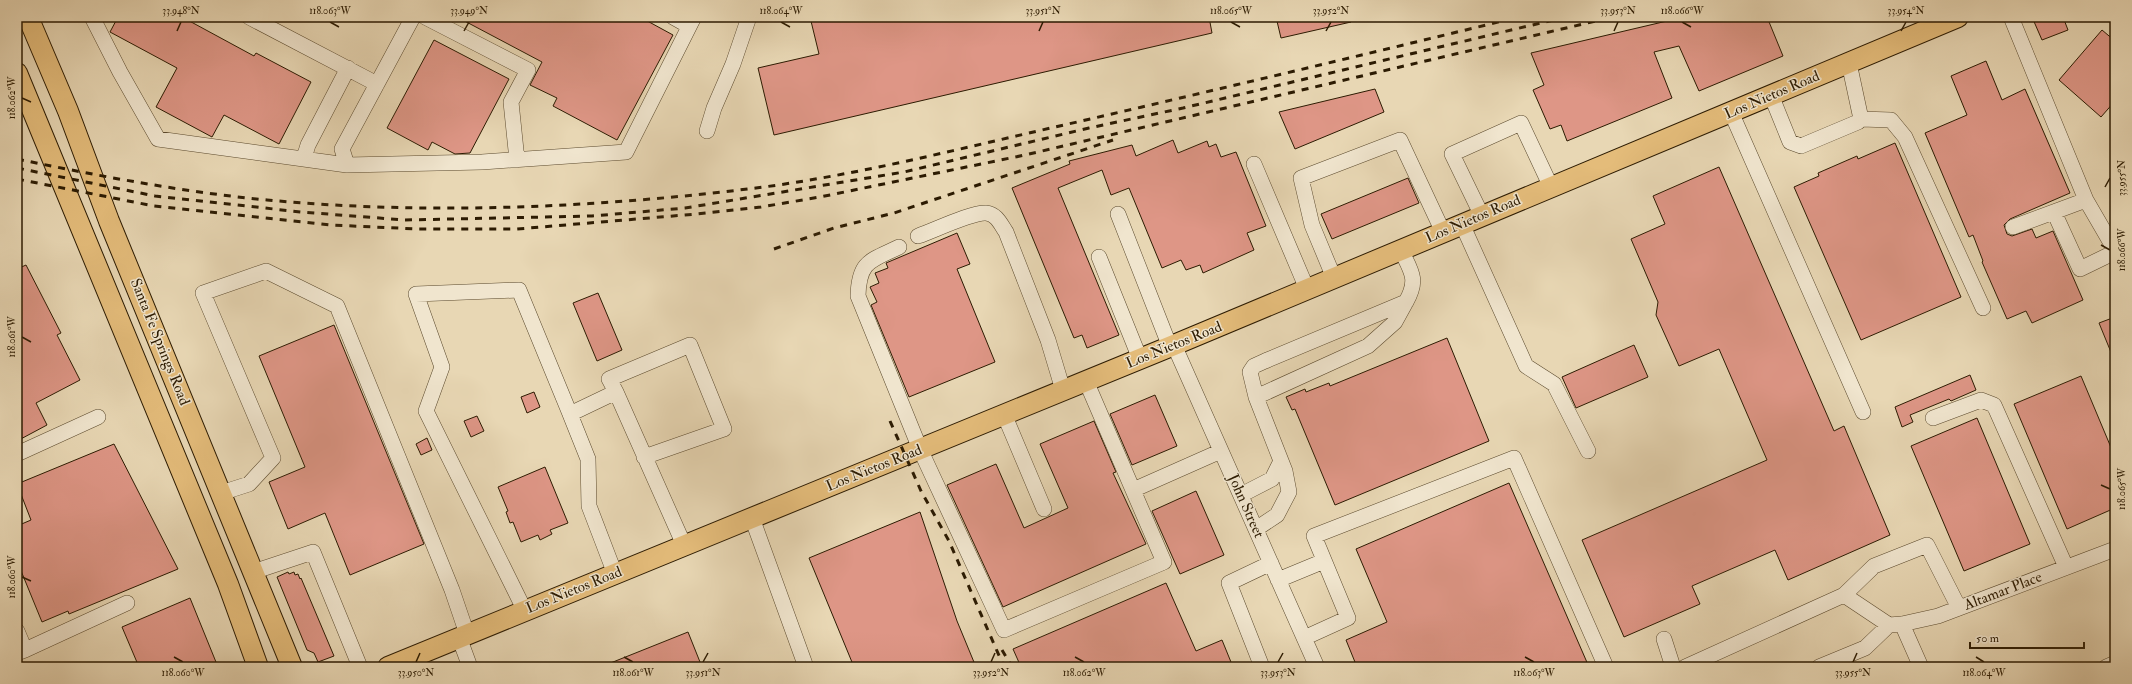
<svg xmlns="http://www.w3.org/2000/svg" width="2132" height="684" viewBox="0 0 2132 684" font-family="'IM FELL Double Pica',serif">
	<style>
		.building { fill: #de9686; stroke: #2c1b02 }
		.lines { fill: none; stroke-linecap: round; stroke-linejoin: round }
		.minor-casing { stroke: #5b4a2e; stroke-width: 16 }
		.major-casing { stroke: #2c1b02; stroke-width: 22 }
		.minor { stroke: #f0e5ce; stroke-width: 15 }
		.major { stroke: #e4bc7a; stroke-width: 20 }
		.rail { stroke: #2c1b02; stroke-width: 3; stroke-dasharray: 7 7; stroke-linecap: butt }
		.ticks { fill: none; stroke: #2c1b02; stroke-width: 1.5 }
		.labels { text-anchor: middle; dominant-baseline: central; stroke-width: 3; stroke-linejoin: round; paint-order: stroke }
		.street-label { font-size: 15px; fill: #2c1b02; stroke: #f0e5ce }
		.neatline { fill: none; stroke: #2c1b02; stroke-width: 1.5 }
		.ticks-label { font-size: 10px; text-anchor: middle; fill: #2c1b02 }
	</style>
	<rect width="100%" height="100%" fill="#e8d7b4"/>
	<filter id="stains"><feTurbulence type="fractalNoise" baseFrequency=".005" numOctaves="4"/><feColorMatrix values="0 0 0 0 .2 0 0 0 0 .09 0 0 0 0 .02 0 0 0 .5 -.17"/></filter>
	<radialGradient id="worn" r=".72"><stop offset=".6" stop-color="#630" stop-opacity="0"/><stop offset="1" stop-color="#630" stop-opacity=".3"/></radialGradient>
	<path class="building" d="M118 17H182L254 56 256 53 311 82 279 144 224 115 212 137 156 107 177 68 110 32Z
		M457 17H640L673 35 617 140 553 106 557 98 530 85 542 62Z
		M810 17H1209L1212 33 774 135 758 68 819 54Z
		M1276 17H1351V22L1281 38Z
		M1684 17H1767L1783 56 1699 91 1679 46 1654 52 1672 98 1567 141 1561 125 1550 129 1533 90 1544 85 1531 53Z
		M2032 17H2063L2068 30 2042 40Z
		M2102 30 2115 41V101L2101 117 2059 80Z
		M434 40 509 79 470 153 455 154 432 142 428 150 387 128Z
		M1986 61 2002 100 2025 89 2070 193 2010 219 2004 225 2007 234 2012 236 2032 229 2036 238 2053 231 2083 300 2032 323 2026 311 2007 319 1982 262 1983 261 1973 235 1969 237 1925 133 1967 115 1951 76Z
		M1375 89 1384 112 1295 149 1279 112Z
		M1173 140 1178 153 1207 141 1209 147 1216 144 1221 157 1236 152 1266 226 1247 233 1254 250 1203 273 1200 265 1186 270 1181 260 1162 268 1129 188 1111 195 1102 170 1058 188 1119 335 1087 348 1082 335 1074 338 1012 188 1070 164 1069 161 1132 145 1136 156Z
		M1895 143 1961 297 1861 340 1794 187 1819 176 1818 173 1857 156 1858 159Z
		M1719 167 1834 431 1844 426 1890 535 1788 580 1775 550 1692 586 1700 604 1624 637 1582 540 1767 460 1719 349 1679 366 1656 315 1658 302 1631 239 1665 224 1653 196Z
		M1408 178 1419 203 1332 239 1321 214Z
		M957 233 970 264 957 269 995 362 909 397 871 305 877 302 870 287 879 283 875 273 888 268 886 263Z
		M26 265 61 333 57 335 80 380 36 403 47 425 17 441V269Z
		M598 293 622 350 597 361 573 303Z
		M2115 317V362L2099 323Z
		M334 325 424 544 350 575 325 513 288 529 269 482 305 467 259 356Z
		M1447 338 1489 441 1335 505 1295 409 1292 410 1286 397 1305 389 1306 392 1329 383 1330 386Z
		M1634 345 1648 377 1576 408 1562 377Z
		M1970 375 1976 390 1951 401 1949 399 1910 415 1913 422 1902 427 1895 407Z
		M2081 376 2115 457V508L2067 529 2014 404Z
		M534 392 540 407 527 413 521 397Z
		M1155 395 1177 446 1132 465 1110 414Z
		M477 416 484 431 471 437 464 421Z
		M1977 418 2030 544 1964 571 1911 446Z
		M1094 421 1116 472 1113 473 1146 544 1003 607 947 485 996 464 1024 528 1068 508 1040 444Z
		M427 438 432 450 421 455 416 444Z
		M114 444 178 569 69 614 68 611 42 622 17 561V526L31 520 17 484Z
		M545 467 568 523 550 530 552 534 540 540 538 535 521 542 513 522 510 523 506 512 508 511 498 487Z
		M1509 483 1589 667H1357L1346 640 1387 622 1356 549Z
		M1196 491 1224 555 1180 574 1152 511Z
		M920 512 957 621 976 667H854L809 558Z
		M288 572 289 574 294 572 295 575 298 574 300 579 301 578 334 656 318 662 314 653 307 650 277 577Z
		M1166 583 1196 651 1222 640 1233 667H1021L1013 649Z
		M190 598 218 667H139L122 627Z
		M688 632 702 667H603V666Z"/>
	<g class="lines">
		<defs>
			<path id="minor" d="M92 17 120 72 158 139 347 165
				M249 17 377 84
				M413 17 342 149 347 165 482 162 626 152 694 17
				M425 17 528 70 511 102 517 160
				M673 17 689 26
				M2011 17 2086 200 2013 227
				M1771 95 1790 142 1801 146 1858 122 1861 119 1849 63
				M1731 112 1863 412
				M1861 119 1891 120 1905 137 1983 308
				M707 131 714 108 733 64 749 17
				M304 158 308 145 348 68
				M1254 164 1307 289
				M2086 200 2115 250
				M2054 212 2080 269 2115 252
				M1118 214 1170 347
				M1482 216 1452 154 1521 123 1551 187
				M1462 224 1526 366 1554 384 1588 451
				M918 236C933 231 972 212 986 213 997 214 1001 225 1006 232L1048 340 1063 390
				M899 247C870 261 859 261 858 296L920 449 1004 630 1164 562 1086 381
				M1099 257 1140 359
				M1334 278 1312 225 1301 178 1400 140 1443 232
				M1174 345 1317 667
				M616 392 609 379 690 345 724 429 644 457
				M1256 397 1368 346 1395 322 1406 302
				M570 414 588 459 589 506 615 574
				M1004 414 1044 509
				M1933 418 1981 400 1994 405 2066 567
				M17 454 98 417
				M1133 490 1221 451
				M221 493 249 484 273 458 203 293 266 271 337 306 452 590 467 634
				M1241 495 1272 479 1281 461
				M752 518 806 667
				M1256 529 1277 515 1289 492 1285 471 1256 397 1250 372 1254 366 1265 361 1406 302C1419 279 1411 271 1401 250
				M253 572 313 552 360 667
				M1278 580 1324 561
				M1844 595 1874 566 1927 545 1959 608
				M525 611 426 411 442 367 416 294 519 290 570 414 616 392 684 545
				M1902 624 1921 667
				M1889 625 1902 624 1938 616 2115 549
				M17 631 25 650 17 653
				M459 637 470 667
				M1304 638 1348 618 1314 536 1514 458 1606 667
				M1664 639 1673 667
				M25 650 127 603
				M1262 667 1229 583 1271 563
				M1685 667 1844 595 1889 625
				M1819 667 1865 648 1889 625
				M2106 667 2115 663"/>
			<path id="major" d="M28 17 68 111 109 221 292 667
				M17 73 228 584 258 667
				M388 667 1174 345 1958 17"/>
		</defs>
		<use href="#minor" class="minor-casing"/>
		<use href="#major" class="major-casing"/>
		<use href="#minor" class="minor"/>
		<use href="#major" class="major"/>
		<path class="rail" d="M17 159C99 176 183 192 267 200 429 215 594 208 756 188 859 175 962 148 1064 125 1216 90 1367 54 1519 17
			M17 168 155 196 301 212 405 220 592 216 685 208 904 172 1089 128 1183 108 1566 17
			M17 179 154 206 331 225 418 229H517L697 214 761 207 820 197 1025 155 1613 17
			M774 249 834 228 894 213 1113 140
			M890 421 921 491 949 541 1004 667
			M1002 650 1012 667"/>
	</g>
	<path class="ticks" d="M330 22 339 27M781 22 790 27M1231 22 1240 27M1682 22 1691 27M177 31 181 22M464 31 469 22M1039 31 1043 22M1326 31 1331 22M1614 31 1618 22M1901 31 1906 22M22 98 31 102M2105 187 2110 178M2101 245 2110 250M22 337 31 342M2101 485 2110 489M22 577 31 581M174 657 183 662M624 657 633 662M1075 657 1084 662M1525 657 1534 662M1976 657 1984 662M416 662 420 653M703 662 708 653M991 662 995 653M1278 662 1283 653M1853 662 1857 653"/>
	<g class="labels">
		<g class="street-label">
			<text transform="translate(1772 95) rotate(-23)">Los Nietos Road</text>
			<text transform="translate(1473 219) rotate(-23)">Los Nietos Road</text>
			<text transform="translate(160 342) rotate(68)">Santa Fe Springs Road</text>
			<text transform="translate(1174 345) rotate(-22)">Los Nietos Road</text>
			<text transform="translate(874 468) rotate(-22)">Los Nietos Road</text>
			<text transform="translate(1246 506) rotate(66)">John Street</text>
			<text transform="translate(574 590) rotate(-22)">Los Nietos Road</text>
			<text transform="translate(2003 591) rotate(-21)">Altamar Place</text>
		</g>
	</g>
	<rect width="2132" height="684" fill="none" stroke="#e8d7b4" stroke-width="44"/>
	<path d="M1970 642v6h114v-6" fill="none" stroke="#2c1b02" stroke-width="2"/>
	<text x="1976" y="642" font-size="12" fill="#2c1b02" stroke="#f0e5ce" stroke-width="3" paint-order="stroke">50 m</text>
	<rect x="22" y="22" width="2088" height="640" class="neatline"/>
	<g class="ticks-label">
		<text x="181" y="14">33.948°N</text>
		<text x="330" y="14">118.063°W</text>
		<text x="469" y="14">33.949°N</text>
		<text x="781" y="14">118.064°W</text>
		<text x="1043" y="14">33.951°N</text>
		<text x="1231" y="14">118.065°W</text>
		<text x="1331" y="14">33.952°N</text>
		<text x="1618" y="14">33.953°N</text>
		<text x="1682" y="14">118.066°W</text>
		<text x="1906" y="14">33.954°N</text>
		<text transform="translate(11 98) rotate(-90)" y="4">118.062°W</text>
		<text transform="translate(2121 178) rotate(-90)" y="4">33.955°N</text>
		<text transform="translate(2121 250) rotate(-90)" y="4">118.066°W</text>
		<text transform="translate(11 337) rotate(-90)" y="4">118.061°W</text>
		<text transform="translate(2121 489) rotate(-90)" y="4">118.065°W</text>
		<text transform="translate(11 577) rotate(-90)" y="4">118.060°W</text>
		<text x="183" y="676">118.060°W</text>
		<text x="416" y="676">33.950°N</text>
		<text x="633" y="676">118.061°W</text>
		<text x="703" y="676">33.951°N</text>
		<text x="991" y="676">33.952°N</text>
		<text x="1084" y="676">118.062°W</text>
		<text x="1278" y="676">33.953°N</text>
		<text x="1534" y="676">118.063°W</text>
		<text x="1853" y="676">33.955°N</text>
		<text x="1984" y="676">118.064°W</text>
	</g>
	<rect width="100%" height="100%" filter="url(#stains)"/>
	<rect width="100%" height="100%" fill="url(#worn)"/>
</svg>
